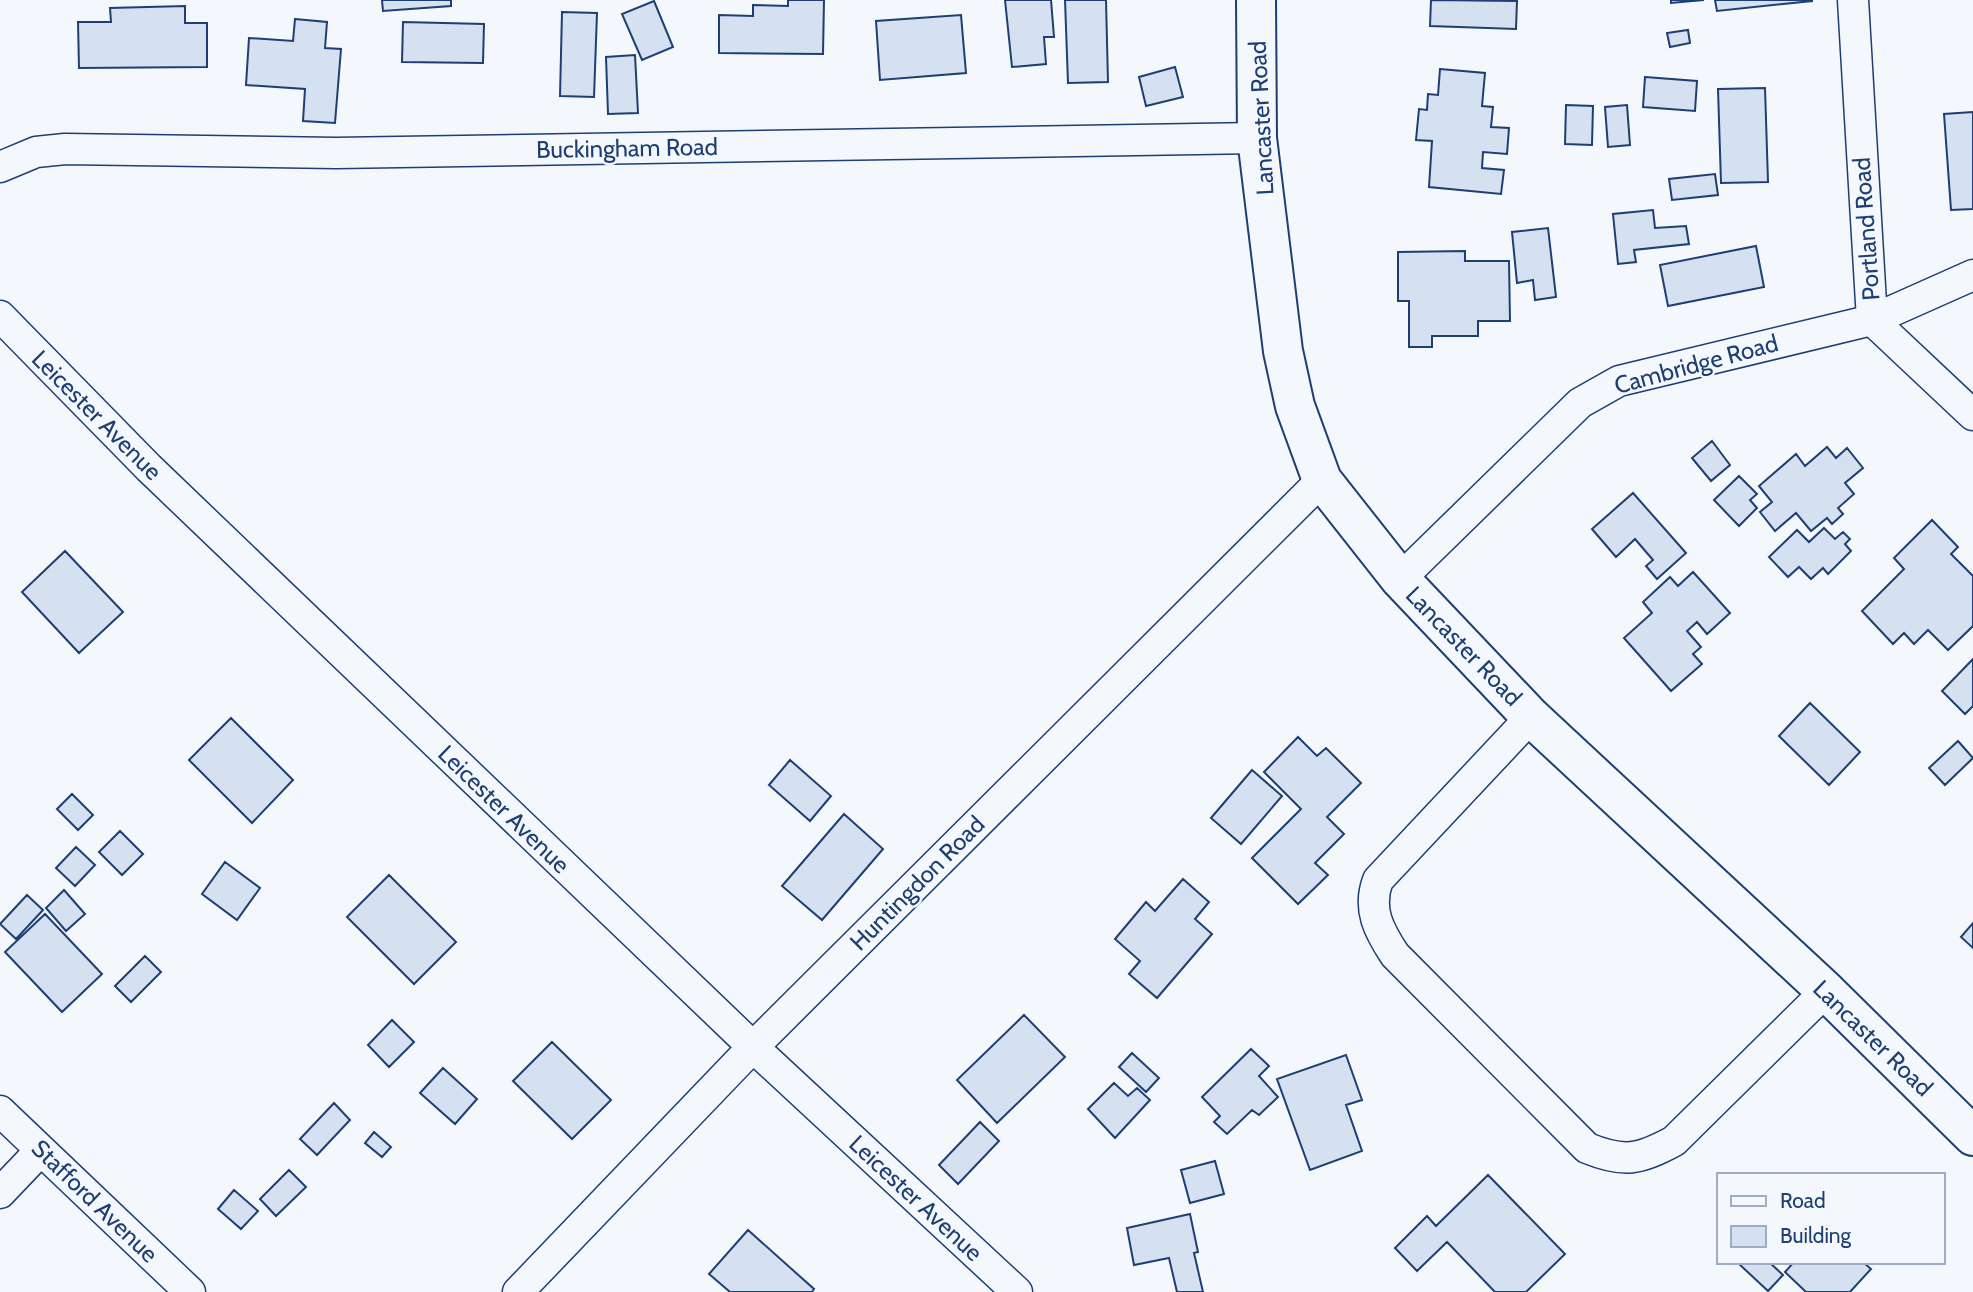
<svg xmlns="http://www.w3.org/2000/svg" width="1973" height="1292" viewBox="0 0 1973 1292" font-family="Cabin,sans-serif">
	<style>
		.building { fill: #d5e0f0; stroke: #1d3f73; stroke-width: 2 }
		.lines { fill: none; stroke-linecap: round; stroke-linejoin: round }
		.street-casing { stroke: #1d3f73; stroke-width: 33 }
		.secondary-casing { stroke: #1d3f73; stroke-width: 42 }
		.street { stroke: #f4f7fb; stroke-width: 30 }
		.secondary { stroke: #f4f7fb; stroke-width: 38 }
		.labels { text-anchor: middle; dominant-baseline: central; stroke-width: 5; stroke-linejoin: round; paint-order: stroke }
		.street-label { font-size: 24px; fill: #1d3f73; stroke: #f4f7fb }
	</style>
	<rect width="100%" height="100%" fill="#f4f7fb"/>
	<path class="building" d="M382 0H451V6L383 11Z
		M788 0H824L823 54 719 53V15L753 16V5L788 6Z
		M1005 0H1051L1054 37H1044L1046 64 1012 67Z
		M1065 0H1106L1108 82 1068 83Z
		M1431 0 1517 1 1516 29 1430 26Z
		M1671 0H1704L1671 3Z
		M1715 0H1812V1L1717 11Z
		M654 1 673 47 642 60 622 14Z
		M185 6V23H207V67L79 68 78 22H111L110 8Z
		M562 12 597 13 594 97 560 96Z
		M961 15 966 73 880 80 876 21Z
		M295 19 327 22 325 48 341 49 335 123 303 121 305 89 246 85 249 38 293 41Z
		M403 22 484 24 483 63 402 62Z
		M1688 30 1690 43 1670 47 1667 33Z
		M635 55 638 113 608 114 606 57Z
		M1175 67 1183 97 1146 106 1139 77Z
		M1440 69 1485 73 1482 106 1493 107 1491 127 1509 128 1507 154 1483 152 1482 168 1504 170 1501 194 1429 187 1432 141 1416 140 1419 109 1427 110 1428 94 1438 95Z
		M1645 77 1697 81 1695 111 1643 107Z
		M1765 88 1768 182 1721 183 1718 89Z
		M1566 105 1593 106 1592 145 1565 144Z
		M1627 105 1630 145 1608 147 1605 107Z
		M1973 112V209L1951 210 1944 114Z
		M1715 174 1718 195 1672 200 1669 179Z
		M1653 210 1655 228 1686 226 1689 244 1634 250 1636 262 1618 264 1613 214Z
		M1548 228 1556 297 1535 300 1533 280 1517 283 1512 232Z
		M1756 246 1764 287 1668 306 1660 265Z
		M1465 251V261H1509L1510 321H1478V336H1432V347H1409V301H1398V252Z
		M1712 441 1730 465 1711 481 1692 458Z
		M1827 447 1836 458 1847 448 1863 468 1845 483 1854 494 1838 508 1843 514 1832 524 1827 518 1811 531 1796 513 1775 531 1760 512 1772 502 1759 486 1796 454 1805 466Z
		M1739 476 1757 494 1750 500 1757 508 1739 526 1714 500Z
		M1633 493 1686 553 1657 579 1646 566 1653 560 1635 539 1616 557 1592 529Z
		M1932 520 1958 547 1951 554 1973 576V626L1948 650 1928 630 1914 644 1904 633 1893 644 1862 611 1904 569 1894 558Z
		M1824 528 1835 539 1843 532 1850 539 1845 544 1851 551 1828 574 1823 568 1811 579 1799 567 1788 577 1769 557 1797 530 1809 542Z
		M65 551 123 612 79 653 22 592Z
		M1693 572 1730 613 1707 634 1697 622 1687 631 1701 647 1693 654 1702 664 1671 691 1624 638 1652 613 1643 602 1670 577 1678 586Z
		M1973 659V706L1965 714 1942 691Z
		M1810 703 1860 752 1829 785 1779 736Z
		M231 718 293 780 252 823 189 760Z
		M1298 737 1317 756 1326 748 1361 783 1327 817 1344 834 1315 863 1328 875 1298 904 1252 858 1301 809 1264 772Z
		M1958 741 1973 758 1945 785 1929 768Z
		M790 760 831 796 810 821 769 785Z
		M1252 770 1282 796 1241 844 1211 818Z
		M72 794 93 815 78 830 57 809Z
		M844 814 883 849 822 920 782 886Z
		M120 831 143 854 122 875 99 852Z
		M76 847 95 865 75 886 56 868Z
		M225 862 260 888 237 920 202 894Z
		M389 875 456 942 414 984 347 917Z
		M1183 879 1209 902 1195 919 1212 934 1157 998 1129 974 1140 961 1115 939 1146 902 1155 911Z
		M64 890 85 914 66 931 46 908Z
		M27 895 43 910 16 939 0 924Z
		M45 914 102 974 62 1012 5 952Z
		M1973 923V948L1961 937Z
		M145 956 161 972 131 1002 115 986Z
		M1024 1015 1065 1057 997 1123 957 1080Z
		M392 1020 414 1042 389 1067 368 1045Z
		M552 1042 611 1100 572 1139 513 1081Z
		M1251 1049 1269 1066 1259 1076 1278 1097 1259 1115 1252 1110 1227 1134 1214 1122 1220 1116 1202 1097Z
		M1132 1053 1159 1078 1146 1092 1119 1067Z
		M1346 1055 1362 1100 1346 1105 1362 1151 1310 1170 1277 1079Z
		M443 1068 477 1099 455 1124 420 1093Z
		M1114 1083 1128 1096 1137 1088 1150 1100 1115 1138 1088 1109Z
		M334 1103 350 1120 317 1155 300 1139Z
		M980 1122 999 1141 958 1184 939 1165Z
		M374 1132 391 1147 382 1157 365 1143Z
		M1215 1161 1224 1194 1190 1203 1181 1170Z
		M289 1170 306 1187 276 1216 260 1199Z
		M1488 1175 1565 1254 1526 1292H1495L1447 1242 1417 1271 1395 1248 1427 1216 1436 1226Z
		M234 1190 258 1211 241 1229 218 1209Z
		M1190 1214 1198 1252 1194 1253 1203 1292H1177L1169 1258 1134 1265 1127 1228Z
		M748 1230 814 1289 812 1292H730L709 1274Z
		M1769 1262 1783 1275 1768 1291 1738 1263Z
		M1794 1262H1863L1871 1269 1850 1292H1806L1785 1272Z"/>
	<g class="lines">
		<defs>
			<path id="street" d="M1853 0 1872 320 1973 415
				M0 167 36 152 65 149 336 153 1257 138
				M0 316 149 468 753 1047 1017 1292
				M1400 579 1580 403 1619 381 1872 320 1973 275
				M1531 717 1378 880C1367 909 1379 931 1395 955L1587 1148C1624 1163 1639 1160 1674 1141L1826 991
				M0 1111 190 1292
				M0 1193 41 1150
				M518 1292 753 1047 1322 480"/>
			<path id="secondary" d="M1256 0 1257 138 1283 351 1295 406 1322 480 1400 579 1531 717 1826 991 1973 1136"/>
		</defs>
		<use href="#street" class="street-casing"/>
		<use href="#secondary" class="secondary-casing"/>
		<use href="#street" class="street"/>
		<use href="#secondary" class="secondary"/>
	</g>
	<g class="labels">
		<g class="street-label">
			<text transform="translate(1261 118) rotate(-93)">Lancaster Road</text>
			<text transform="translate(627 148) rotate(-1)">Buckingham Road</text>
			<text transform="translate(1866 229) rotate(-94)">Portland Road</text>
			<text transform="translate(1696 364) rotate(-15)">Cambridge Road</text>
			<text transform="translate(97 415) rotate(45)">Leicester Avenue</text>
			<text transform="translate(1464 646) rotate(46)">Lancaster Road</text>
			<text transform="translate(504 809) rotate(44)">Leicester Avenue</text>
			<text transform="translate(917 883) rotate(-45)">Huntingdon Road</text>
			<text transform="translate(1873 1038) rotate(44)">Lancaster Road</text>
			<text transform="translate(916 1198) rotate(43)">Leicester Avenue</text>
			<text transform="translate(95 1201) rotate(44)">Stafford Avenue</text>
		</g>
	</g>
	<rect x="1717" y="1173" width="228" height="91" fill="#f4f7fb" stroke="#9eadc5" stroke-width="2"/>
	<rect x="1731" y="1196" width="35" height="10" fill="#f4f7fb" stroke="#9eadc5" stroke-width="2"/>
	<text x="1780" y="1208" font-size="21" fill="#1d3f73">Road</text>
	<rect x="1731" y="1226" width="35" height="21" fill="#d5e0f0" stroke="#9eadc5" stroke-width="2"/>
	<text x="1780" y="1243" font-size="21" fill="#1d3f73">Building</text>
</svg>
